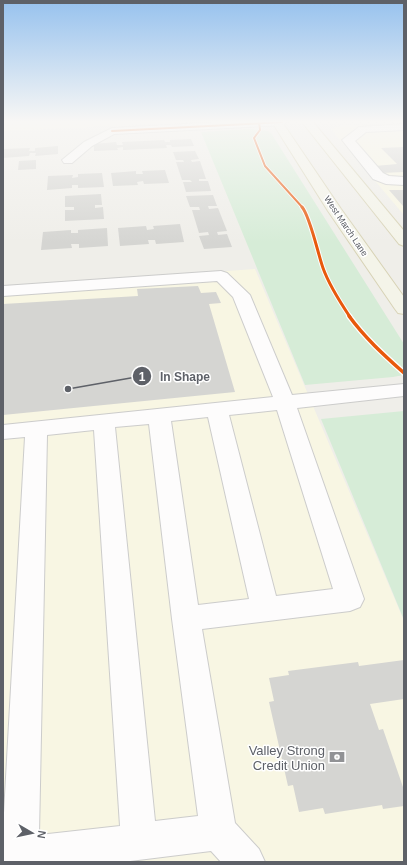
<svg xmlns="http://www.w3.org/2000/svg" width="407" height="865" viewBox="0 0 407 865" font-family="Helvetica,sans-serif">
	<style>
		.commercial { fill: #f8f6e3 }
		.green { fill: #d6ecd7 }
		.building { fill: #d5d5d2 }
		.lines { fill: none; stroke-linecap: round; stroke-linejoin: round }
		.minor-casing { stroke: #cccccb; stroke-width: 2 }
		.major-casing { stroke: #d8d3b6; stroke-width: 2 }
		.minor { fill: #fdfcfc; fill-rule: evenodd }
		.major { fill: #f4f4e9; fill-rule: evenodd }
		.cycleway-far2-casing { stroke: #fff; stroke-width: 3.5 }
		.cycleway-far1-casing { stroke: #fff; stroke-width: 5 }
		.cycleway-casing { stroke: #fff; stroke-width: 6 }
		.cycleway-far2 { stroke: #e8590c; stroke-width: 2 }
		.cycleway-far1 { stroke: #e8590c; stroke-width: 3 }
		.cycleway { stroke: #e8590c; stroke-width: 3.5 }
		.labels { text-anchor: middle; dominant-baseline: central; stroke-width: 3; stroke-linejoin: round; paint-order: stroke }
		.far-street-label { font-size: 9px; fill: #5e6168; stroke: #fff }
		.near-poi-label { font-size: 13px; fill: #5e6168; stroke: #fff; text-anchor: end }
		.leader { fill: none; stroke: #5e6168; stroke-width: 1.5 }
		.callout-dot { fill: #5e6168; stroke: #fff; stroke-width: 1.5 }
		.mark-label { font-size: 12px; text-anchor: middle; font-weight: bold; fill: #fff }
		.callout-label { font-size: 12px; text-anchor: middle; font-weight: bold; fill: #5e6168; stroke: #fff; stroke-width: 3; stroke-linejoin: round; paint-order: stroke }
	</style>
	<rect width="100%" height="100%" fill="#efeee9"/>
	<path class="commercial" d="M3 122H193L3 131Z
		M404 124V215L331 129 341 126Z
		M255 269 404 621V862H3V287Z"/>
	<path class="green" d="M249 129 268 131 271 133 404 344V375L393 377 305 385 201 132Z
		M404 411V620L321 419Z"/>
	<path class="building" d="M191 139 194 146 172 147 171 145H166L167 148 123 150V147L117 148 118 150 94 151V144L116 142 117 145H123L122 142 164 140 165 142H170V140Z
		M58 146V154L35 156 36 153H30L29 156 3 158V149L30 148 29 151H35V148Z
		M404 147V172L381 173 375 166 397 164 381 148Z
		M195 151 199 159 191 160 192 162 200 161 206 179H199V181H208L211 191 186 192 183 182H192L190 180H182L176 162H184L183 160H176L173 152Z
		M36 160V169L18 170 19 161Z
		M165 170 169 183 144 184 143 181 137 182 138 185 113 186 111 173 136 171V174H143L142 171Z
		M102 173 104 187 78 188V185H72V188L47 190 48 176 73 175 72 178 78 177V174Z
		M389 190H404V206H403Z
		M101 194 102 205H95V208L103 207 104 219 65 221V210H74V207H65V196Z
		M213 195 217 206H208L209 209 218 208 227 231 217 232 218 235 227 234 232 247 204 249 199 236 209 235 208 232 199 233 192 210H200L199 207H190L186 196Z
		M180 224 184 242 156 244 155 240H148L149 244 120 246 118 228 146 226 147 230 154 229 153 226Z
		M107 228 108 246 79 248V244H71L72 248 41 250 43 232 71 230V233H78V230Z
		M198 286 201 293 216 292 221 303 209 304 235 392 3 415V304L138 296 137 289Z
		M404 660V699L370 704 379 730 383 729 404 790V806L383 809 382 805 325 814 323 808 299 812 293 785 288 786 269 702 274 701 269 678 289 675 288 671 358 662 359 666Z"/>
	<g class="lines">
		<defs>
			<path id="minor" d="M221 122H287L282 125 114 134 92 146 72 163H64L62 160 84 142 112 128Z
				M404 124V130L366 132 355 141 383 173 389 176 404 177V185L386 184 373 179 342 140 359 127Z
				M221 271 227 273 250 295 292 395 404 384V396L297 408 364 599 360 607 350 611 202 629 235 823 259 849 265 862H221L211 851 122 862H3V831L25 437 3 439V425L273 397 233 297 217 281 3 296V286ZM277 410 333 589 276 596 229 415ZM208 417 249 599 198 605 171 421ZM149 424 172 619 198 816 155 821 115 427ZM94 430 120 826 39 835 47 435Z"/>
			<path id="major" d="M272 122H282L341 209 404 297V314L398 313 395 309 328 211Z
				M302 122H313L404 231V246L399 244Z"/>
		</defs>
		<use href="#minor" class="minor-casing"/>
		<use href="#major" class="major-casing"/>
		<use href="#minor" class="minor"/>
		<use href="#major" class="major"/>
		<defs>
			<path id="cycleway-far2" d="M259 122 260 130 254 138 265 166 303 208
				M112 131 282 122"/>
			<path id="cycleway-far1" d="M302 207C310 216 318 254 323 268 329 285 340 302 350 317"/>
			<path id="cycleway" d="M349 316C365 338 384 355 404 373"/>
		</defs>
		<use href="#cycleway-far2" class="cycleway-far2-casing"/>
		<use href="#cycleway-far1" class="cycleway-far1-casing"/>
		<use href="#cycleway" class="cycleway-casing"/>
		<use href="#cycleway-far2" class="cycleway-far2"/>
		<use href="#cycleway-far1" class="cycleway-far1"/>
		<use href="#cycleway" class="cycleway"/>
	</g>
	<linearGradient id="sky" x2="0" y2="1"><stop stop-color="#97c2ee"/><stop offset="0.5" stop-color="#f8f7f5"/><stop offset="1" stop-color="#f8f7f5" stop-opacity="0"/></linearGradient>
	<rect width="407" height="243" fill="url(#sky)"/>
	<defs>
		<symbol id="bank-bare" viewBox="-9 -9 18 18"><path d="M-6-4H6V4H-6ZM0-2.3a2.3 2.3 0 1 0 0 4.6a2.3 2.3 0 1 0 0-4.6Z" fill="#919295" stroke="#fff" stroke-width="2.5" paint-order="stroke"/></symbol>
	</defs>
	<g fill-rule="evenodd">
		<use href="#bank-bare" x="326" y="746" width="22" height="22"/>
	</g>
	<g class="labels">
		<g class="far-street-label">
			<text transform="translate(346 226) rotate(56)">West March Lane</text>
		</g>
		<g class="near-poi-label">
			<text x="325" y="750">Valley Strong<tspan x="325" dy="15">Credit Union</tspan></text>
		</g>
	</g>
	<path class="leader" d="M68 389L142 376"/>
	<g class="callout-dot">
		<circle cx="68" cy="389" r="4"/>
		<circle cx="142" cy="376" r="10"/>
	</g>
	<g class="mark-label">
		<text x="142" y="381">1</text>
	</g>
	<g class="callout-label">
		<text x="185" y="381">In Shape</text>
	</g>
	<rect width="407" height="865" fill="none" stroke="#5e6168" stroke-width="8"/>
	<g transform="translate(32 833) rotate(99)" stroke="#ffffff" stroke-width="3" paint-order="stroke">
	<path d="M0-3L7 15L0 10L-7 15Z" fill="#5e6168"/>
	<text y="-6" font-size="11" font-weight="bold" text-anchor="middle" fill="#5e6168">N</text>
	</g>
</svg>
